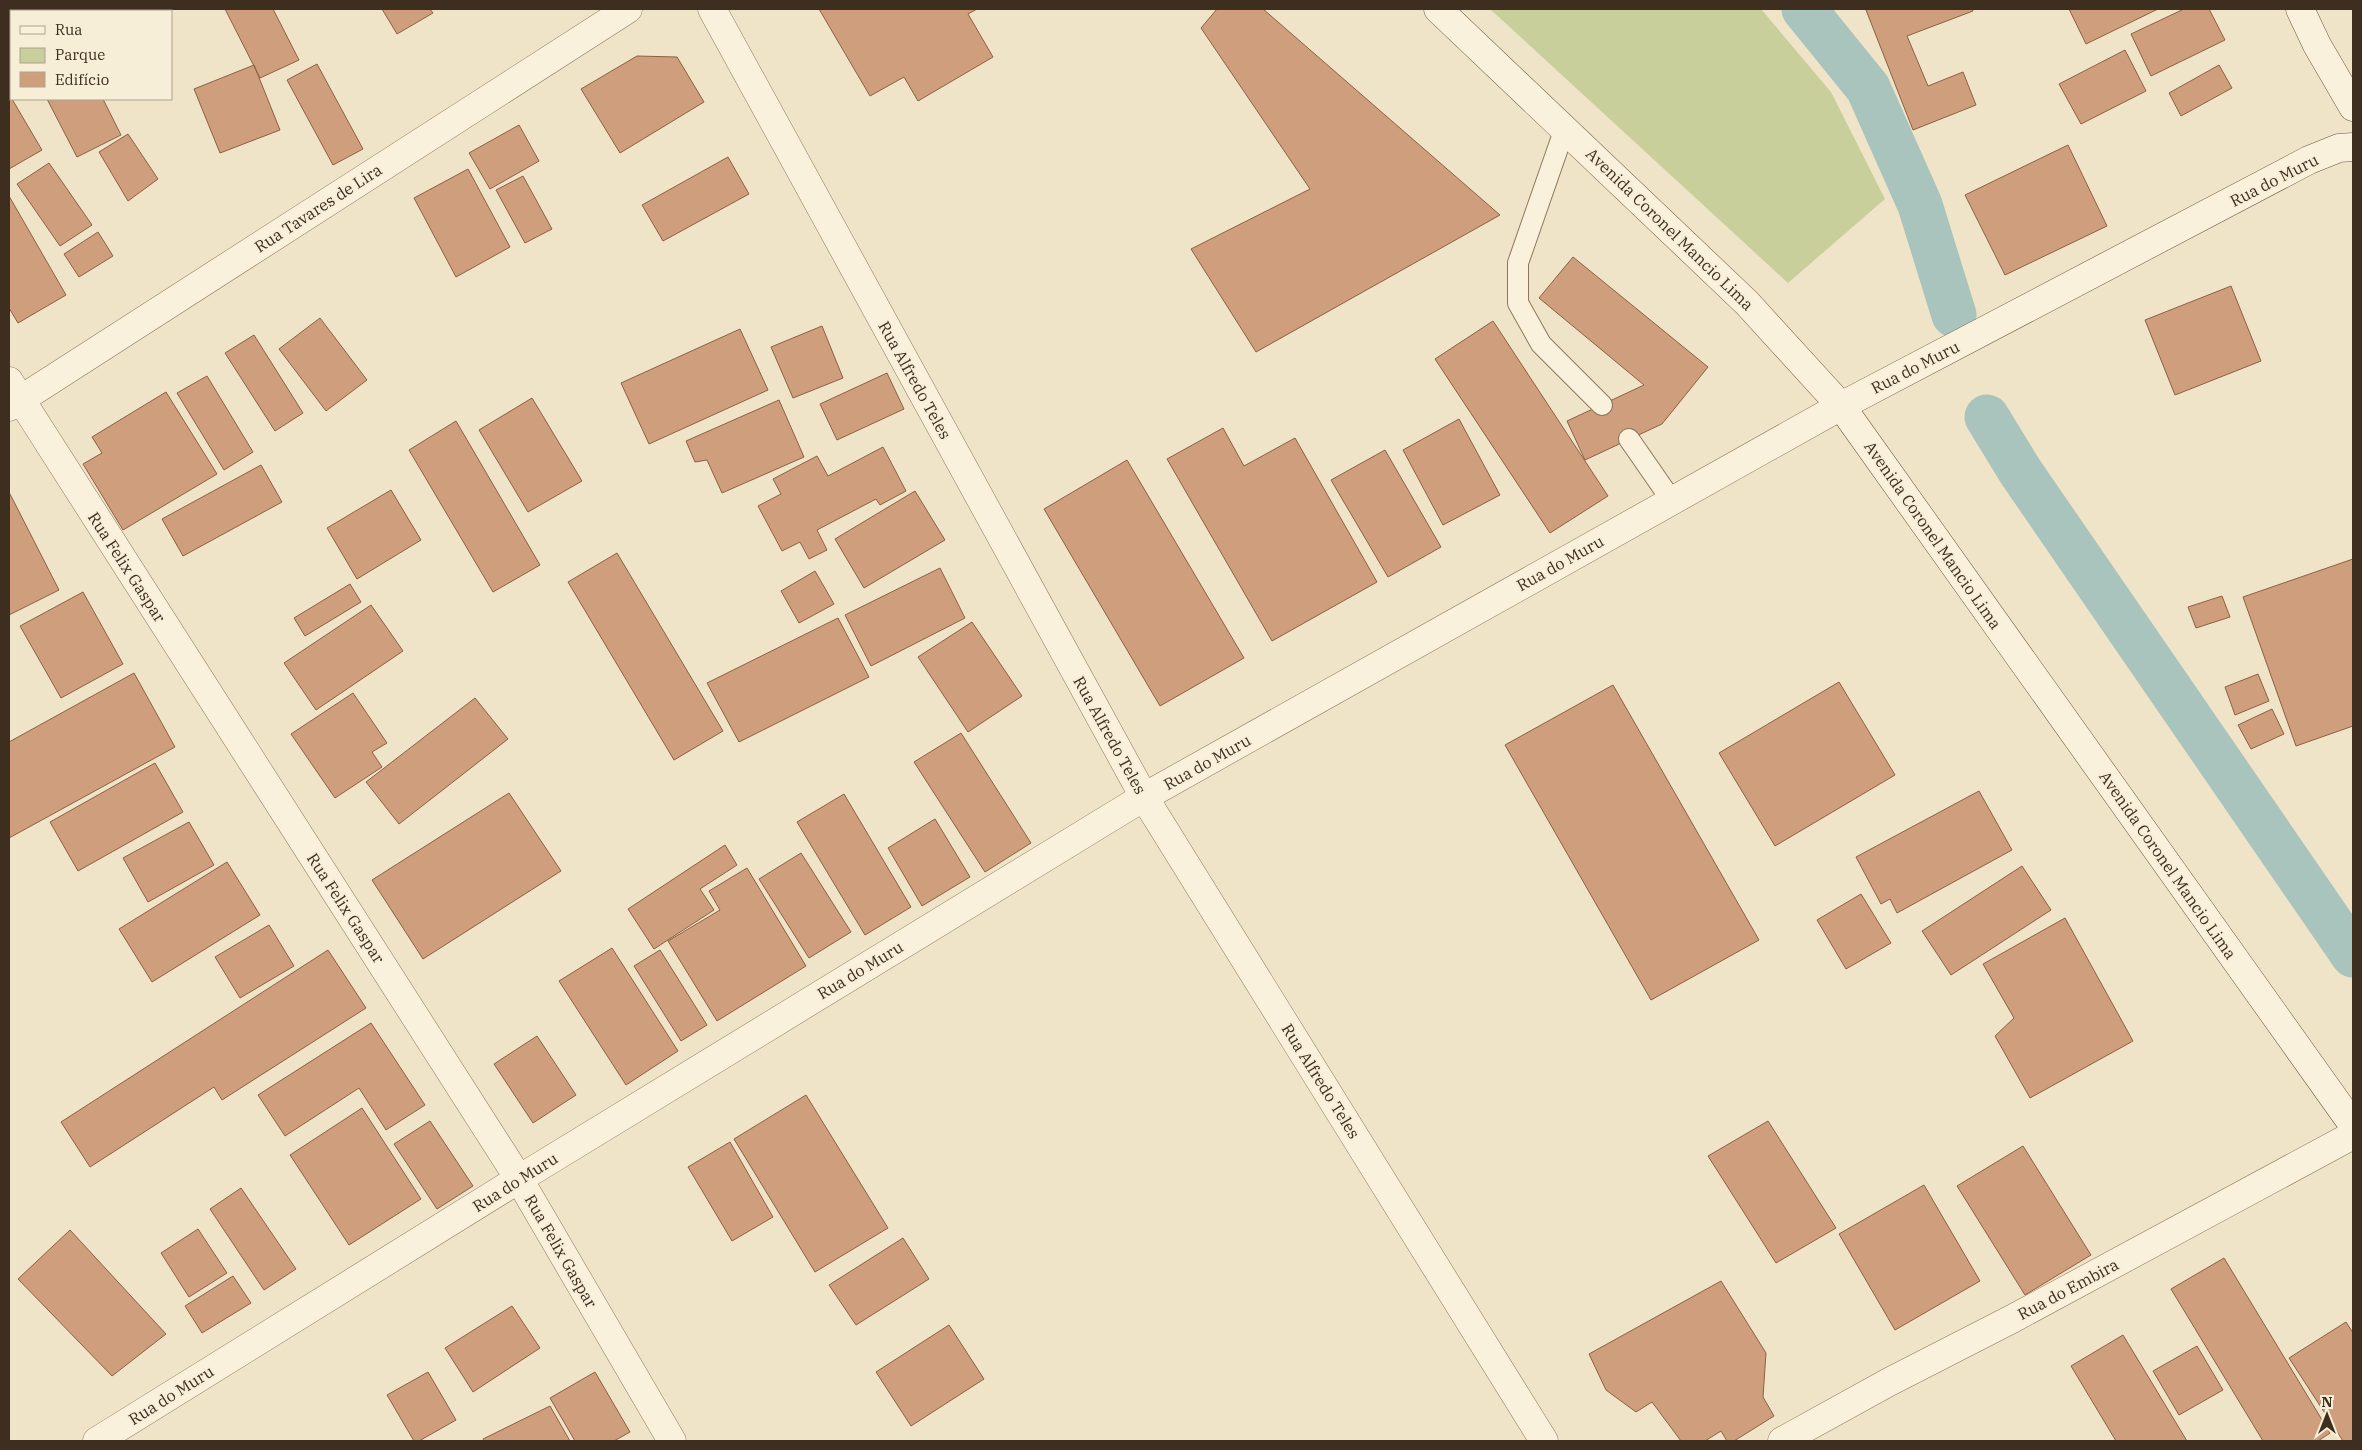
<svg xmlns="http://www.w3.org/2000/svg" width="2362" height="1450" viewBox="0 0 2362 1450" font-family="'IBM Plex Serif',serif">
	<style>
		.green { fill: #c9cf9b }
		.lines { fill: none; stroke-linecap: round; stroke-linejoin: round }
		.canal { stroke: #a9c4bc; stroke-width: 45 }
		.building { fill: #cf9f7d; stroke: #8d5f41 }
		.lane-casing { stroke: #8d765c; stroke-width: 22 }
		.street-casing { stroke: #8d765c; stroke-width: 29 }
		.secondary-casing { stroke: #6f573f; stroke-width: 29 }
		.lane { stroke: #faf1dc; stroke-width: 20 }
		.street { stroke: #faf1dc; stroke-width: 28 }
		.secondary { stroke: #faf1dc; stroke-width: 28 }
		.labels { text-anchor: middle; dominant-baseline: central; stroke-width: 4; stroke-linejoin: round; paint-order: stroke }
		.street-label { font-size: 16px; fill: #3d2e20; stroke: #f7eed8 }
	</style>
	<rect width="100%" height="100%" fill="#f0e4c8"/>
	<path class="green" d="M1490 9H1761L1831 92 1885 199 1788 283Z"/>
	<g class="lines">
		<path class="canal" d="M1804 9 1868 88 1920 205 1954 315
			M1987 417 2020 471 2353 955"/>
	</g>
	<path class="building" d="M225 9H273L299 60 260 78Z
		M382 9H430L433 13 397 34Z
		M819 9H977L968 14 993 57 918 101 904 77 870 96Z
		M1217 9H1263L1500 215 1256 352 1191 249 1310 189 1201 28Z
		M1869 9H1972L1973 11 1907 36 1928 86 1963 72 1976 105 1913 130 1866 10Z
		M2069 9H2158L2086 44Z
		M2184 9H2209L2225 40 2151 76 2131 34Z
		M2125 50 2146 91 2081 124 2059 84Z
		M637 56 677 57 704 102 620 153 581 89Z
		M317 64 363 149 333 165 287 80Z
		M254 65 280 130 220 153 194 89Z
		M2219 65 2232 88 2181 116 2169 93Z
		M9 94 42 150 9 169Z
		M47 99H103L121 135 77 157Z
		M519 125 539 161 490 189 469 153Z
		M128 134 158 179 128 201 99 152Z
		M2068 145 2107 226 2005 275 1965 195Z
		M728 157 749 194 663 241 642 205Z
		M49 163 92 225 60 246 17 184Z
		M468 169 510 247 456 277 414 198Z
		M523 176 552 229 525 243 496 190Z
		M9 196 66 295 18 323 9 308Z
		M98 232 113 256 79 277 64 254Z
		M1573 257 1708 367 1662 424 1585 460 1567 421 1644 385 1539 298Z
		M2231 286 2261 361 2175 395 2145 320Z
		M320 318 367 380 326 411 279 349Z
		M1493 321 1608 496 1550 533 1435 359Z
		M822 326 843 378 793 398 771 347Z
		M740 329 768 390 649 444 621 383Z
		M254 335 303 413 275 431 225 353Z
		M887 373 904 409 837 440 820 404Z
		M207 376 253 452 224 470 177 393Z
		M166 392 217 474 123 530 83 464 102 453 92 437Z
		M532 398 582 481 528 512 479 430Z
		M779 400 804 457 722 493 707 460 695 462 686 441Z
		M1459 419 1500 495 1443 525 1403 450Z
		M456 421 540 565 493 592 409 450Z
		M1223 428 1244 466 1295 438 1377 582 1272 641 1167 459Z
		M883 447 906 491 880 505 876 499 817 530 827 550 809 559 800 542 782 551 758 506 781 494 773 479 817 456 828 476Z
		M1385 450 1441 547 1388 577 1331 480Z
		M1127 460 1244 658 1160 706 1044 509Z
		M261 465 282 502 183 556 162 519Z
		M391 490 421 540 357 579 327 528Z
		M915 491 945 540 864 588 835 539Z
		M10 494 59 590 9 615V495Z
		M617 553 723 731 674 760 568 582Z
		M2353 559V726L2296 746 2243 597Z
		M940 568 965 618 871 666 845 615Z
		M815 571 834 604 799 623 781 591Z
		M350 584 361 602 305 636 294 618Z
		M83 592 123 664 61 698 20 626Z
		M2222 596 2230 617 2196 628 2188 607Z
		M371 605 403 651 316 710 284 663Z
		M838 618 869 677 739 742 707 683Z
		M972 622 1022 696 968 732 918 657Z
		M134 673 175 747 9 838V742Z
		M2258 674 2269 701 2235 715 2225 687Z
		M1839 682 1895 775 1775 846 1719 753Z
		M1613 685 1759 940 1651 1000 1505 745Z
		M353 693 387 743 372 752 382 767 335 798 291 734Z
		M475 698 508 739 399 824 366 782Z
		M2272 709 2284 734 2251 749 2238 725Z
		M961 733 1031 843 985 872 914 762Z
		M155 763 183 812 78 871 50 822Z
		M1979 791 2012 850 1897 913 1890 899 1881 904 1856 857Z
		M509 793 561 871 423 959 372 880Z
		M844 794 911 907 865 935 797 822Z
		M935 819 970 877 922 906 888 848Z
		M189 822 214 865 148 902 123 858Z
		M725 845 737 865 700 889 714 910 654 949 628 909Z
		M801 853 851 932 809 958 759 879Z
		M227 862 260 915 152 982 119 929Z
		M2022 866 2051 910 1951 975 1922 931Z
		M747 868 806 966 717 1021 668 941 720 910 709 891Z
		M1861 894 1891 943 1846 969 1817 920Z
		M2065 918 2133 1041 2030 1098 1995 1036 2014 1018 1983 964Z
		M269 925 294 966 240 998 215 957Z
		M612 948 678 1051 626 1085 559 981Z
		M328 950 366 1008 222 1100 214 1087 90 1167 61 1122Z
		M660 950 707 1025 681 1041 634 966Z
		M371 1023 425 1105 386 1130 359 1088 285 1136 258 1095Z
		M537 1036 576 1095 533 1123 494 1064Z
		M806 1095 888 1228 815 1272 734 1139Z
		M362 1108 421 1199 349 1245 290 1155Z
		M430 1121 473 1186 437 1209 394 1144Z
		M1768 1121 1836 1228 1776 1263 1708 1156Z
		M730 1142 773 1217 732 1241 688 1167Z
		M2023 1146 2091 1255 2025 1295 1957 1186Z
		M1924 1185 1980 1281 1895 1330 1839 1234Z
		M241 1188 296 1269 264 1290 210 1209Z
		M198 1229 227 1273 189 1297 161 1253Z
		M70 1230 166 1334 112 1376 18 1279Z
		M903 1238 929 1279 856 1325 829 1285Z
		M2224 1258 2330 1433 2318 1441H2263L2171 1289Z
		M233 1276 251 1303 202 1333 185 1306Z
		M1721 1281 1766 1353 1763 1397 1774 1416 1734 1441H1727L1721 1431 1705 1441H1681L1652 1402 1636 1412 1606 1390 1589 1354Z
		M512 1306 540 1348 473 1392 445 1348Z
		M2346 1322 2353 1333V1441H2343L2289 1358Z
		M949 1325 984 1379 911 1426 876 1372Z
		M2123 1335 2187 1441H2116L2071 1366Z
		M2197 1346 2223 1390 2179 1415 2153 1371Z
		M428 1372 456 1420 419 1441H414L387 1395Z
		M595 1372 630 1432 614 1441H575L550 1398Z
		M550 1406 570 1441H484L483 1439Z"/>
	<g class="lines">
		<defs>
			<path id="lane" d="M1565 128 1518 263V303L1541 344 1602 405
				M1629 439 1672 501"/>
			<path id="street" d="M712 9 1144 797 1544 1441
				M9 381 519 1179 672 1441
				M9 407 628 9
				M97 1441 519 1179 1144 797 1841 406
				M1782 1441 1889 1382 2012 1319 2353 1135"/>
			<path id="secondary" d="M1438 9 1747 303 1841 406 2353 1125
				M2300 9 2317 45 2353 107
				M1841 406 2309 160 2339 148 2353 147"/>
		</defs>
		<use href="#lane" class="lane-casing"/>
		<use href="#street" class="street-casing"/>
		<use href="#secondary" class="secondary-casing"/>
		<use href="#lane" class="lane"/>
		<use href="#street" class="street"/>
		<use href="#secondary" class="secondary"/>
	</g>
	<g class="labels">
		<g class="street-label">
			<text transform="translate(2274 180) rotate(-27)">Rua do Muru</text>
			<text transform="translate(318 208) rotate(-33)">Rua Tavares de Lira</text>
			<text transform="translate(1670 229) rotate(44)">Avenida Coronel Mancio Lima</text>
			<text transform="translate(1915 367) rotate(-27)">Rua do Muru</text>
			<text transform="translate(915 380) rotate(61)">Rua Alfredo Teles</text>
			<text transform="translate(1933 535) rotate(55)">Avenida Coronel Mancio Lima</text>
			<text transform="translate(1560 563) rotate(-29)">Rua do Muru</text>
			<text transform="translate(127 567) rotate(57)">Rua Felix Gaspar</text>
			<text transform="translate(1110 735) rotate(61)">Rua Alfredo Teles</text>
			<text transform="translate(1207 762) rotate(-29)">Rua do Muru</text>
			<text transform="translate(2168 865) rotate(55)">Avenida Coronel Mancio Lima</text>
			<text transform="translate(346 908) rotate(57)">Rua Felix Gaspar</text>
			<text transform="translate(860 970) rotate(-31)">Rua do Muru</text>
			<text transform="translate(1321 1081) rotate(58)">Rua Alfredo Teles</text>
			<text transform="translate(515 1182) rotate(-32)">Rua do Muru</text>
			<text transform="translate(561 1251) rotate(60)">Rua Felix Gaspar</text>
			<text transform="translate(2068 1289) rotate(-28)">Rua do Embira</text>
			<text transform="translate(171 1395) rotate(-32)">Rua do Muru</text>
		</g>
	</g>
	<rect width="2362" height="1450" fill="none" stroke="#3d2e20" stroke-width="20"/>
	<rect x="10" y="10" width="162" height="90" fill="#f7eed8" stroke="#ada18e"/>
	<rect x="20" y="26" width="25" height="8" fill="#faf1dc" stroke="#ada18e"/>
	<text x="55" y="35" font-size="15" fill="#3d2e20">Rua</text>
	<rect x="20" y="48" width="25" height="15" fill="#c9cf9b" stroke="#ada18e"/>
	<text x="55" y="60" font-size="15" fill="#3d2e20">Parque</text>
	<rect x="20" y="72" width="25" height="15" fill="#cf9f7d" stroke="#ada18e"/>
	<text x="55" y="85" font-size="15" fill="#3d2e20">Edifício</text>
	<g transform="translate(2327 1415)" stroke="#f7eed8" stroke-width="4" paint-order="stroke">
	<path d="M0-4L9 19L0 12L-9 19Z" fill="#3d2e20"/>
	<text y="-8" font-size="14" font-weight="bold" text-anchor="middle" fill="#3d2e20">N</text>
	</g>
</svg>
